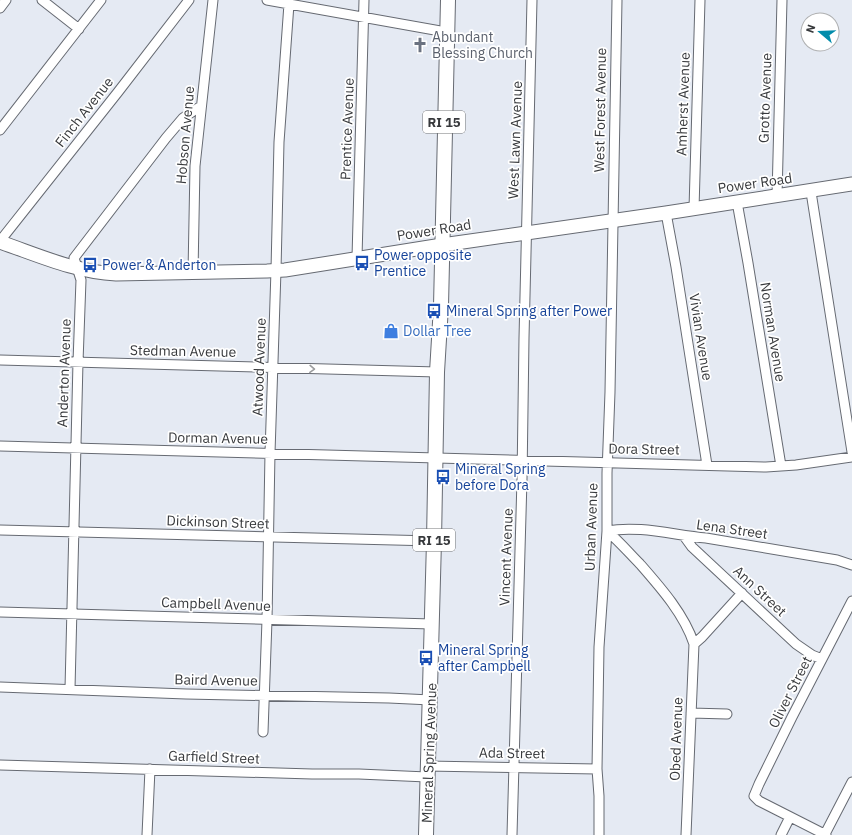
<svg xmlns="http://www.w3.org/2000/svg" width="852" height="835" viewBox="0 0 852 835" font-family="'IBM Plex Sans',sans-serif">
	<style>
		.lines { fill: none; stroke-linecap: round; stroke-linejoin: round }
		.minor-casing { stroke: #666a72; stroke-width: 11 }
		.secondary-casing { stroke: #666a72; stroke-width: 15 }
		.primary-casing { stroke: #666a72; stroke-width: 16 }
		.minor { stroke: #fff; stroke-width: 9 }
		.secondary { stroke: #fff; stroke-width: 13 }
		.primary { stroke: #fff; stroke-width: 14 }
		.oneway { stroke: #9b9c9e }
		.labels { text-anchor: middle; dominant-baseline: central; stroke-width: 3.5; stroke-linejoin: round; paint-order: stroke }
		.shield { fill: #fff; stroke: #737476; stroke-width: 1 }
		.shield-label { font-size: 13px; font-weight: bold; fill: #37393c }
		.worship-label { font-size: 14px; fill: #5b616d; stroke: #fff; text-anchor: start }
		.street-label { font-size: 14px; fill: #37393c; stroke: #fff }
		.transit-label { font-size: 14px; fill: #164399; stroke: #fff; text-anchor: start }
		.shop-label { font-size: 14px; fill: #366cbe; stroke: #fff; text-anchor: start }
	</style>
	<rect width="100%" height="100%" fill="#e5eaf3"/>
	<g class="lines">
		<defs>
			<path id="minor" d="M42 0 79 29
				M267 0 446 32
				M0 8 6 0
				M0 130 101 0
				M811 192 852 452
				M777 196 782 0
				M737 202 748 263 781 466
				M694 209 700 0
				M666 213 676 267 707 465
				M0 241 118 92 189 0
				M357 258 364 0
				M193 273 195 166 213 0
				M0 360 437 372
				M0 446 766 467 796 465 852 457
				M0 530 434 541
				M607 531C619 541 629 553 640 564 661 588 684 614 694 644L686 835
				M607 531C639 525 673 535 706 538L837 560 852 565
				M684 536 692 547 796 644 812 655 822 659
				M0 612 432 624
				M694 644 702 637 742 593
				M0 687 186 694 389 698 431 700
				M70 689 78 362 81 280 74 258 166 138 183 118 201 106
				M691 713 727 714
				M263 732 267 620 270 453 276 270 279 142 289 4
				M0 765 312 774H359L427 777
				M427 766 597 769
				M825 834 852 782
				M147 835 150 769
				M512 835 522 479 524 338 532 0
				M599 835V796L597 769 599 647 607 531V473L610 392 617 0
				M781 835 790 817
				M826 835 759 801 754 796 759 784 792 717 852 601"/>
			<path id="secondary" d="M0 242C38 255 75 272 116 274L267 271 285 270 442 245 666 213 852 184"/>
			<path id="primary" d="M426 835 434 541 437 372 441 306 448 0"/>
		</defs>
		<use href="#minor" class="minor-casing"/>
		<use href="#secondary" class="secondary-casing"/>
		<use href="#primary" class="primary-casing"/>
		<use href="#minor" class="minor"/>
		<use href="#secondary" class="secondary"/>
		<use href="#primary" class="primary"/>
	</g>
	<defs><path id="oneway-chevron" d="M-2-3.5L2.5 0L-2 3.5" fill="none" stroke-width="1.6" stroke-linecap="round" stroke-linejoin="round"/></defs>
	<use class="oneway" href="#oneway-chevron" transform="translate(312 369) rotate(2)"/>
	<defs>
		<symbol id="church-bare" viewBox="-9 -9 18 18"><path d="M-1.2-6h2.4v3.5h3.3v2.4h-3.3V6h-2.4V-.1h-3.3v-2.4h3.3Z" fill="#6b7280" stroke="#fff" stroke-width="2.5" paint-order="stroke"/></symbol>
		<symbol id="bus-bare" viewBox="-9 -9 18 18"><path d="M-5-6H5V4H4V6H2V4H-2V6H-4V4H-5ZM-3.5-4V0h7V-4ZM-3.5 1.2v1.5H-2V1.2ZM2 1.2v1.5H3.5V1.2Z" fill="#1a4fb4" stroke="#fff" stroke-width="2.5" paint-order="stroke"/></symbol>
		<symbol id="shop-bare" viewBox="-9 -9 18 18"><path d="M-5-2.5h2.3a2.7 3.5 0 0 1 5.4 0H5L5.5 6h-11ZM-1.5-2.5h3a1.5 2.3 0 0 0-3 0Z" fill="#3f7fe0" stroke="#fff" stroke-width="2.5" paint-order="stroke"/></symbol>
	</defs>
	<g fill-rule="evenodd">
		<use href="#church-bare" x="409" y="34" width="22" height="22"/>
		<use href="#bus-bare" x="351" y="252" width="22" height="22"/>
		<use href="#bus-bare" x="79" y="254" width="22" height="22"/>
		<use href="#bus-bare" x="423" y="300" width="22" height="22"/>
		<use href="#shop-bare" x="380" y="320" width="22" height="22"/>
		<use href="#bus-bare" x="432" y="466" width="22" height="22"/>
		<use href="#bus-bare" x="415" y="647" width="22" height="22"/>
	</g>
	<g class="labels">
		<g class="shield">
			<rect x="423" y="111" width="42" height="22" rx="3"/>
			<rect x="413" y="529" width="42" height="22" rx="3"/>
		</g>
		<g class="shield-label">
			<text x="444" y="122">RI 15</text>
			<text x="434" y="540">RI 15</text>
		</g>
		<g class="worship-label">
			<text x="432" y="37">Abundant<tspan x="432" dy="16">Blessing Church</tspan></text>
		</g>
		<g class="street-label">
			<text transform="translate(765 98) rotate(-88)">Grotto Avenue</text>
			<text transform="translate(683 104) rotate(-88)">Amherst Avenue</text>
			<text transform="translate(600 110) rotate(-89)">West Forest Avenue</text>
			<text transform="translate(84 112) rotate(-52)">Finch Avenue</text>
			<text transform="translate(347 129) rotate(-88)">Prentice Avenue</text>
			<text transform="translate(185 135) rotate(-85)">Hobson Avenue</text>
			<text transform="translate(515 140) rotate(-88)">West Lawn Avenue</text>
			<text transform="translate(755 183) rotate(-8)">Power Road</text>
			<text transform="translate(434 230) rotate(-9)">Power Road</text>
			<text transform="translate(773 332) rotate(81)">Norman Avenue</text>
			<text transform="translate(701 337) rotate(81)">Vivian Avenue</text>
			<text transform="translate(183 351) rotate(1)">Stedman Avenue</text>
			<text transform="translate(259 367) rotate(-88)">Atwood Avenue</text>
			<text transform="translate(64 373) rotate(-88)">Anderton Avenue</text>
			<text transform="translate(218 438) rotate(1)">Dorman Avenue</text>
			<text transform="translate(644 449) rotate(1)">Dora Street</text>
			<text transform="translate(218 522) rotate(2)">Dickinson Street</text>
			<text transform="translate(591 527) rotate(-88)">Urban Avenue</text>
			<text transform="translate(732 529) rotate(8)">Lena Street</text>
			<text transform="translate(506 557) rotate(-88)">Vincent Avenue</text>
			<text transform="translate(760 591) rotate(43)">Ann Street</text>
			<text transform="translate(216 604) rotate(2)">Campbell Avenue</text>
			<text transform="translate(216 680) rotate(1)">Baird Avenue</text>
			<text transform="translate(790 692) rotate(-63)">Oliver Street</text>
			<text transform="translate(676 739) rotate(-88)">Obed Avenue</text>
			<text transform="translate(429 753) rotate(-88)">Mineral Spring Avenue</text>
			<text transform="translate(512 753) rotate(1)">Ada Street</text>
			<text transform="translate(214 757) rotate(2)">Garfield Street</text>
		</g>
		<g class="transit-label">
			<text x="374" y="255">Power opposite<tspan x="374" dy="16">Prentice</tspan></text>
			<text x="102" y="265">Power &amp; Anderton</text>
			<text x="446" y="311">Mineral Spring after Power</text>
			<text x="455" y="469">Mineral Spring<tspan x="455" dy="16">before Dora</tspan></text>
			<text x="438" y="650">Mineral Spring<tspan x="438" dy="16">after Campbell</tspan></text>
		</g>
		<g class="shop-label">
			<text x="403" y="331">Dollar Tree</text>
		</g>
	</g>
	<g transform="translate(820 32) rotate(289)"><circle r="19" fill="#ffffff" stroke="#afb0b1"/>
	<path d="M0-3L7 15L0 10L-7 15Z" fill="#028cab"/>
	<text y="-6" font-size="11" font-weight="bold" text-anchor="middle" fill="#37393c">N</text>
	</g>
</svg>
